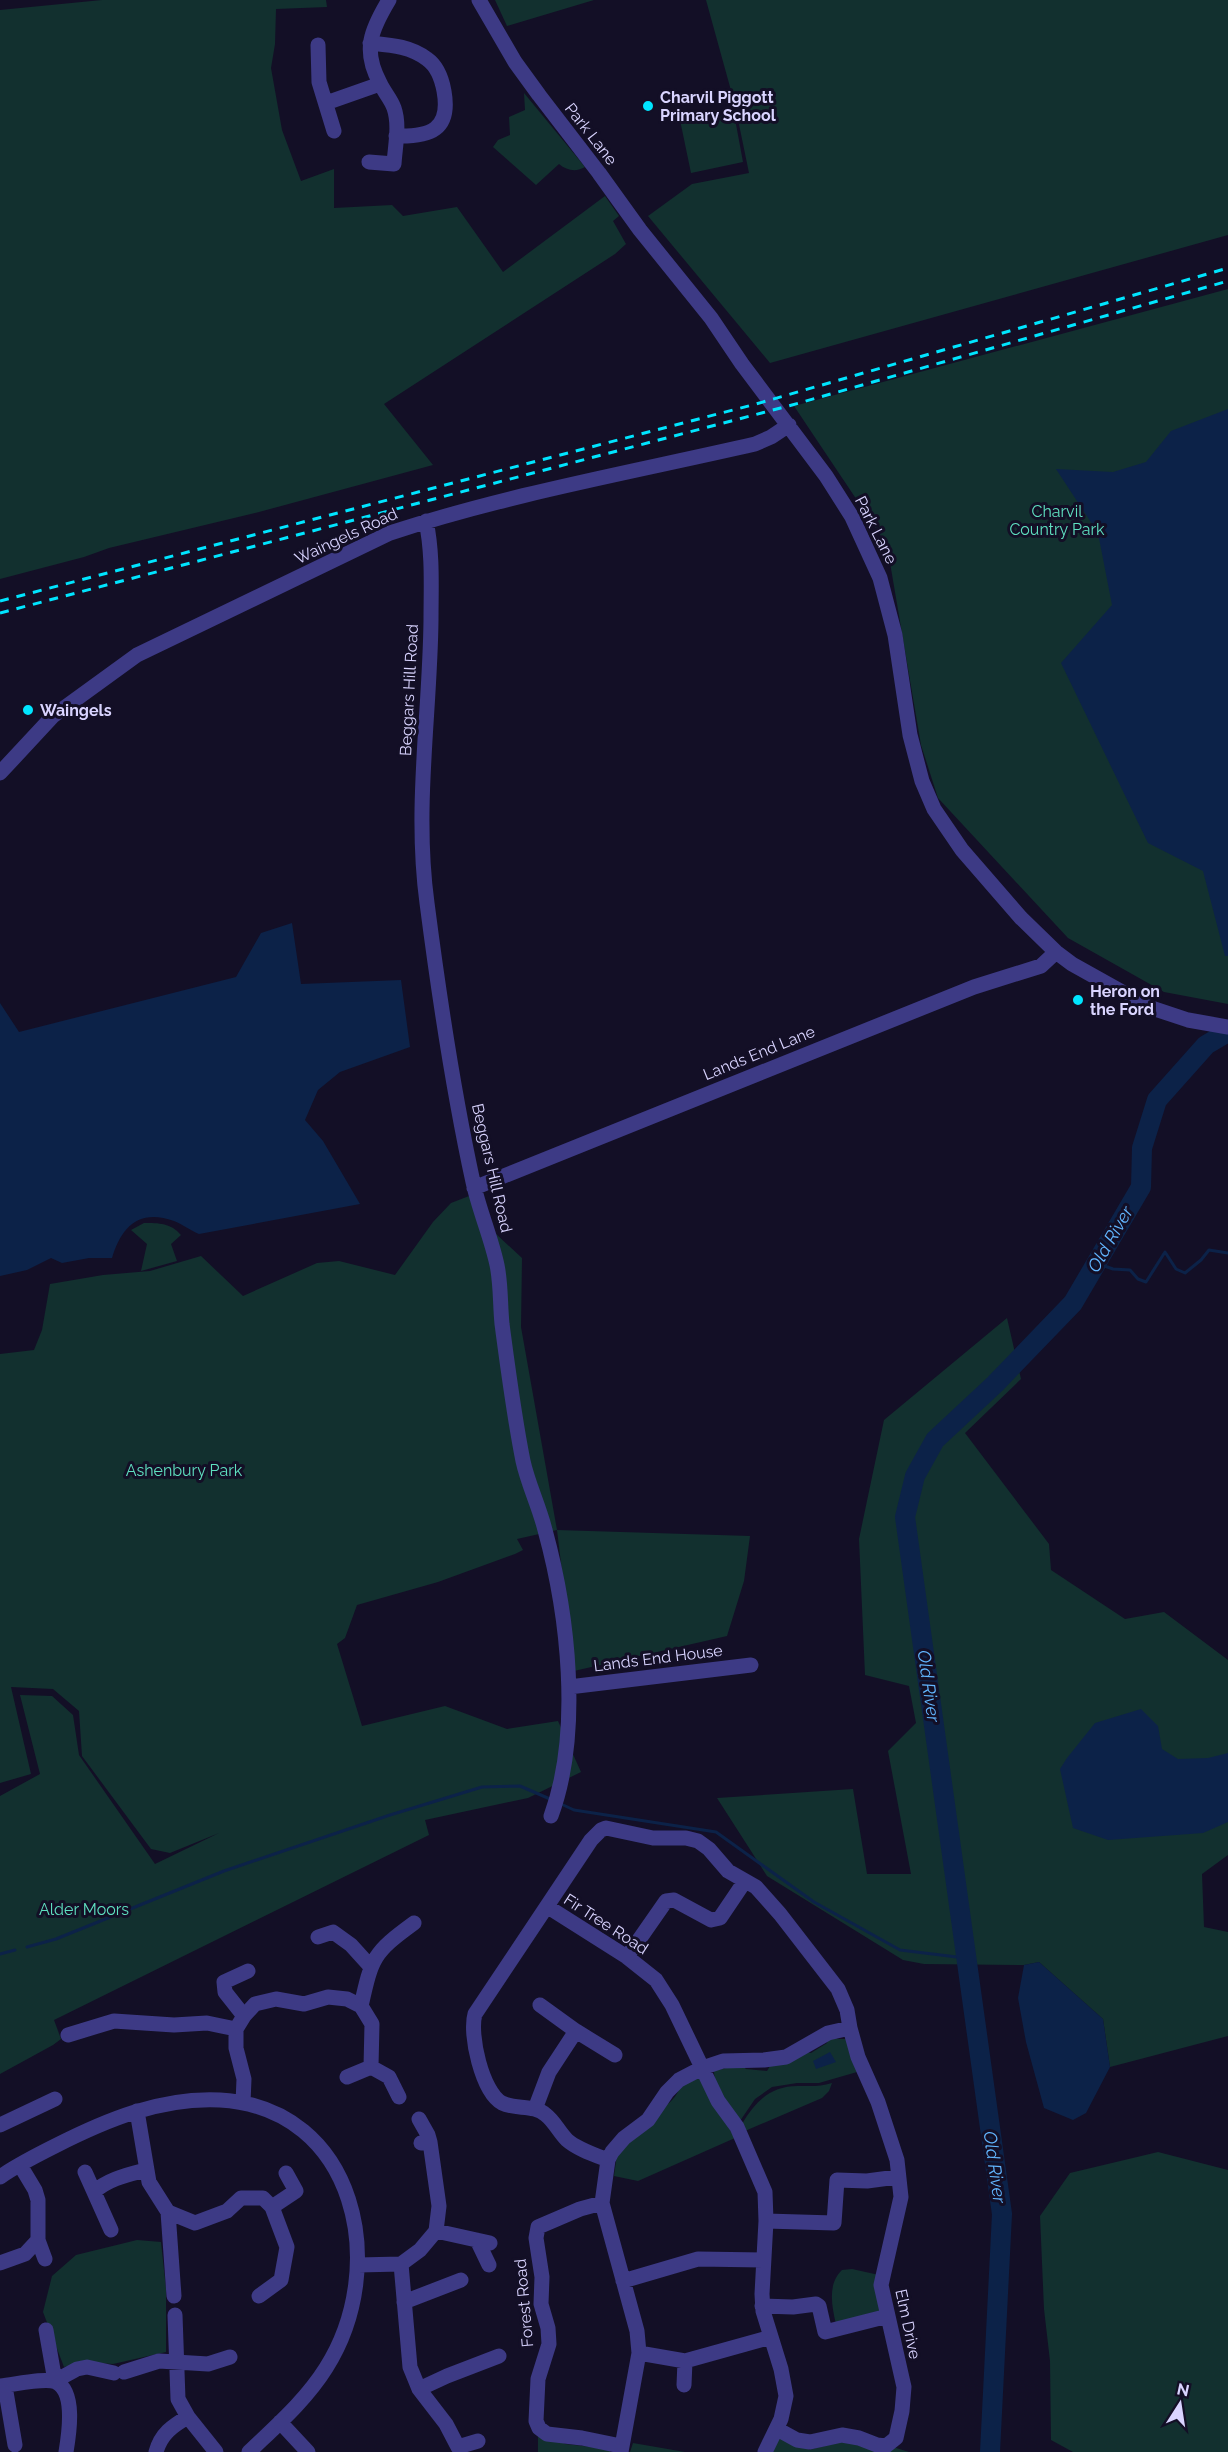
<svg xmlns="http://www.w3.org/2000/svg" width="1228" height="2452" viewBox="0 0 1228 2452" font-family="Raleway,sans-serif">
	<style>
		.green { fill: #12302f }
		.water { fill: #0c2248 }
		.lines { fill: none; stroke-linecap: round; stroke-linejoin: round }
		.stream { stroke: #0c2248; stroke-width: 3 }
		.river { stroke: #0c2248; stroke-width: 20 }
		.minor { stroke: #3d3a85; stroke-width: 15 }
		.rail { stroke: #00e5ff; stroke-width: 3; stroke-dasharray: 9 8; stroke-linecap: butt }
		.poi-dot { fill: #00e5ff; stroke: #130f26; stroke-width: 2 }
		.labels { text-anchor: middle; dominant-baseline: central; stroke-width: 6; stroke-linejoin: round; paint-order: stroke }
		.poi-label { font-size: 16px; font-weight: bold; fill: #d9d4ff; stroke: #130f26; text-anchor: start }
		.street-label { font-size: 16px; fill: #d9d4ff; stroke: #130f26 }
		.park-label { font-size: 16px; fill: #5fe0c0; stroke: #130f26 }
		.water-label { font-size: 18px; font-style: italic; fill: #62b6ff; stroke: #130f26 }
	</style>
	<rect width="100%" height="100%" fill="#130f26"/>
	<path class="green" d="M102 0H326L327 7 276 9 275 44 271 68 282 130 301 181 334 169V208L392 205 403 216 457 207 503 272 605 196 619 216 613 221 626 244 615 254 384 404 433 465 259 512 109 548 84 557 0 579V10Z
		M495 0H594L507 26Z
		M706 0H1228V235L770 363 648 216 692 184 749 173 735 105Z
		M524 93 585 167C577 172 567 171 559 164L536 185 493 147 498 140 510 135 509 117 525 110Z
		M733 108 743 162 691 173 680 120Z
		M1228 289V1004L1164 992 1068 938 938 798 921 745 887 545 794 406Z
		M482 1191 495 1233 522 1258 521 1327 557 1530 750 1536 744 1581 727 1636 574 1671 557 1530 517 1539 523 1550 515 1554 438 1582 357 1605 345 1638 337 1644 362 1726 445 1706 507 1729 558 1721 581 1772 528 1798 425 1820 429 1835 54 2020 61 2039 53 2045 0 2074V1796L40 1774 20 1695 52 1696 73 1715 79 1755 155 1864 219 1833 170 1853 151 1849 82 1756 79 1711 53 1689 11 1687 31 1774 0 1783V1354L34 1350 42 1330 50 1284 103 1275 150 1271 201 1256 243 1296 317 1263 339 1261 395 1275 433 1222 451 1203Z
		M144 1223C159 1223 171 1223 181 1235L171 1244 177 1261 141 1271 147 1244 131 1230Z
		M1007 1318 1021 1379 965 1433 1049 1544 1051 1570 1125 1619 1164 1612 1228 1660V1855L1202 1874 1204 1927 1228 1932V2036L1110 2067 1103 2019 1039 1962 1024 1965 924 1964 903 1960 767 1876 717 1798 853 1789 867 1874H911L888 1751 916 1723 909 1686 865 1675 859 1539 884 1420Z
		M836 2037 837 2039H846L857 2072 819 2083H797L772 2087 755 2099 740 2121C730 2107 714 2089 714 2071L741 2064 746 2069 767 2071 770 2066 806 2052 811 2053 827 2043 828 2039Z
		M698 2076 735 2138 638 2181 614 2176 617 2154 664 2106C672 2103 679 2092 681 2084Z
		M832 2083 829 2091 822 2098 745 2131 742 2124C755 2102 770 2086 798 2086 811 2086 820 2087 832 2083Z
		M1158 2152 1228 2170V2452H1073L1051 2440 1050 2361 1044 2309 1040 2216 1070 2173Z
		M137 2240 161 2242 166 2289V2352L113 2364 85 2362 64 2367 43 2312 52 2276 76 2255Z
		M852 2269 879 2275 881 2304 879 2311 836 2324C832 2307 827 2284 842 2270Z
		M538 2433 561 2441 565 2444 611 2449 610 2452H538Z
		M779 2437 806 2446 809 2450 824 2446 833 2440 893 2447 909 2452H770Z
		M633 2443 685 2452H630Z"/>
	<path class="water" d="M1228 409V956H1225L1203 871 1148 843 1061 663 1112 605 1098 533 1056 469 1113 472 1146 462 1171 431Z
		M292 923 301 984 401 980 410 1047 340 1072 318 1090 305 1120 323 1141 360 1204 199 1234C190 1230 182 1224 174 1221 138 1208 121 1228 112 1258H89L62 1263 51 1258 27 1270 0 1276V1003L19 1032 236 977 261 933Z
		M1141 1709 1158 1726 1162 1749 1178 1759 1208 1758 1228 1753V1822L1203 1833 1108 1840 1073 1828 1060 1769 1067 1758 1095 1723Z
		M1039 1962 1103 2019 1110 2067 1086 2113 1073 2120 1044 2108 1026 2042 1018 1998 1024 1965Z
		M830 2052 836 2062 816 2069 813 2061Z"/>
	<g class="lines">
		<path class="stream" d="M1096 1263 1113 1269 1130 1270 1138 1279 1146 1282 1165 1252 1176 1269 1185 1273 1201 1260 1209 1250 1228 1253
			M561 1804 574 1810 716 1832 814 1902 900 1950 965 1958
			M27 1947 56 1939 224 1871 390 1815 482 1787 520 1786 550 1799
			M0 1954 15 1950"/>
		<path class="river" d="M990 2452 1002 2214 905 1517 915 1476 935 1440 995 1384 1073 1303 1141 1187 1142 1148 1157 1100 1206 1045 1228 1032"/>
		<path class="minor" d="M479 0 515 62 539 95 599 173 640 230 711 318 742 364 826 476 852 517 880 578 895 635 910 735 922 781 934 809 962 850 1021 918 1056 952 1072 964 1149 1007 1188 1020 1228 1027
			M370 43C390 45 410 46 427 59 437 66 442 80 444 91 451 130 430 137 396 136
			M318 45 319 82 334 131
			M326 103 380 84
			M369 162 394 164C395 147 400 125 394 108 391 99 384 92 380 83 362 50 371 30 389 0
			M426 521C433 554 431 587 431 620 430 714 414 808 427 903 439 996 453 1090 473 1182 479 1210 491 1237 497 1265 501 1284 500 1304 502 1324 508 1369 514 1416 523 1461 528 1484 539 1506 545 1530 568 1614 582 1732 551 1816
			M0 773 53 716 137 655 390 533C509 494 633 472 755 444L771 437 789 425
			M474 1188 974 987 1041 966 1056 952
			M569 1687 751 1665
			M548 1907 627 1957 656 1980 672 2005 718 2101 737 2127 765 2192 766 2221 762 2294 763 2311 781 2369 786 2396 781 2419 765 2452
			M318 1937 333 1932 351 1945 370 1966
			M627 1957 666 1901 674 1900 711 1920 720 1918 745 1881
			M540 2005 576 2031 615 2055
			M361 2006C372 1957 373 1953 414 1923
			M244 2016 225 1992 224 1982 248 1971
			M68 2035 114 2021 174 2025 207 2023 236 2029
			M347 2077 371 2067
			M243 2103 244 2079 236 2048V2029L244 2016 255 2004 276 1999 304 2004 328 1997 347 1999 361 2006 372 2024 371 2067 389 2077 399 2097
			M535 2109 549 2072 576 2031
			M137 2111 149 2182 168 2212 195 2223 227 2211 241 2198H263L272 2207 287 2247 281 2280 259 2296
			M419 2119 428 2135 430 2142 421 2143
			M0 2125 55 2099
			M85 2172 94 2192C108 2179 127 2175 146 2170
			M0 2177C17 2165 37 2155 55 2146 106 2120 161 2097 220 2100 357 2108 390 2267 326 2368 306 2400 276 2426 249 2452
			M94 2192 111 2230
			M602 2203 608 2160 612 2152 624 2138 648 2120 667 2092 679 2080 702 2068 723 2061 764 2060 786 2057 828 2033 850 2028 847 2010 838 1989 780 1914 756 1887 728 1871 709 1849 698 1841 686 1838H653L606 1828 601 1830 591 1840 475 2014C469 2034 482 2092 502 2103 516 2110 534 2104 546 2115 554 2121 559 2132 567 2140 577 2149 595 2155 608 2160
			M272 2207 296 2191 286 2173
			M168 2212 174 2296
			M766 2221 834 2223 837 2180 867 2181 897 2177
			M436 2231 490 2243
			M38 2240 45 2259
			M477 2240 489 2265
			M0 2263 25 2254 38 2240V2200L35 2190 20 2165
			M401 2264 410 2367 419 2389 446 2424 458 2447 478 2441
			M358 2265 401 2264 420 2250 436 2231 439 2206 430 2142
			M623 2281 698 2259 763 2260
			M404 2302 461 2280
			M762 2306 793 2307 816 2304 819 2306 825 2332 888 2316
			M175 2315 178 2399 188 2417 216 2452
			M46 2330 55 2381 77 2369 87 2367 114 2373
			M639 2353 685 2361 771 2337
			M124 2372 159 2361 208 2364 230 2357
			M684 2385 685 2361
			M0 2386C13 2385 45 2377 56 2382 76 2392 69 2434 66 2452
			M5 2386 15 2445
			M419 2389 447 2376 499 2356
			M280 2422 308 2452
			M777 2429 797 2440 810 2442 842 2435 859 2438 877 2445 886 2446 896 2438 902 2411 904 2387 881 2285 901 2197 897 2160 878 2102 858 2057 850 2028
			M156 2452C161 2434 172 2426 188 2417
			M621 2452 639 2353 637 2331 602 2203 580 2209 538 2227 536 2238 542 2277 541 2304 548 2328 549 2344 538 2379 536 2421 539 2428 547 2434 582 2438 621 2446"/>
		<path class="rail" d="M0 601 756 404 1228 268
			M0 613 792 405 1228 281"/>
	</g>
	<g class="poi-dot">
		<circle cx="648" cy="106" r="6"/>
		<circle cx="28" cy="710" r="6"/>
		<circle cx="1078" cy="1000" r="6"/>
	</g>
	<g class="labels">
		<g class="poi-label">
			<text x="660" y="97">Charvil Piggott<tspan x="660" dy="18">Primary School</tspan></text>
			<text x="40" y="710">Waingels</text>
			<text x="1090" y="991">Heron on<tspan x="1090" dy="18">the Ford</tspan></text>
		</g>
		<g class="street-label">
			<text transform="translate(591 134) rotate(52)">Park Lane</text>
			<text transform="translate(876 530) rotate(63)">Park Lane</text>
			<text transform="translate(346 536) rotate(-25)">Waingels Road</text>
			<text transform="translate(409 690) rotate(-87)">Beggars Hill Road</text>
			<text transform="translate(759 1053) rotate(-22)">Lands End Lane</text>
			<text transform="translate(492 1168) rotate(77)">Beggars Hill Road</text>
			<text transform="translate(658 1658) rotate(-7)">Lands End House</text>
			<text transform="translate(606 1924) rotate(33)">Fir Tree Road</text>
			<text transform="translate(524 2303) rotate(-95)">Forest Road</text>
			<text transform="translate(908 2324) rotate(78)">Elm Drive</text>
		</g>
		<g class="park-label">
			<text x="1057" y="511">Charvil<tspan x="1057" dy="18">Country Park</tspan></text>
			<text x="184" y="1470">Ashenbury Park</text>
			<text x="84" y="1909">Alder Moors</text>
		</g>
		<g class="water-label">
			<text transform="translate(1110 1239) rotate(-60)">Old River</text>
			<text transform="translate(929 1686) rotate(82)">Old River</text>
			<text transform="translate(995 2167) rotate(82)">Old River</text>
		</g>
	</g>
	<g transform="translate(1180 2404) rotate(12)" stroke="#130f26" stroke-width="4.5" paint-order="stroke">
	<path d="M0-4.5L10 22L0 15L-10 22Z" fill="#d9d4ff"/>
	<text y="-9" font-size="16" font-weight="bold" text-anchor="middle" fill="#d9d4ff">N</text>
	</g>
</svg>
